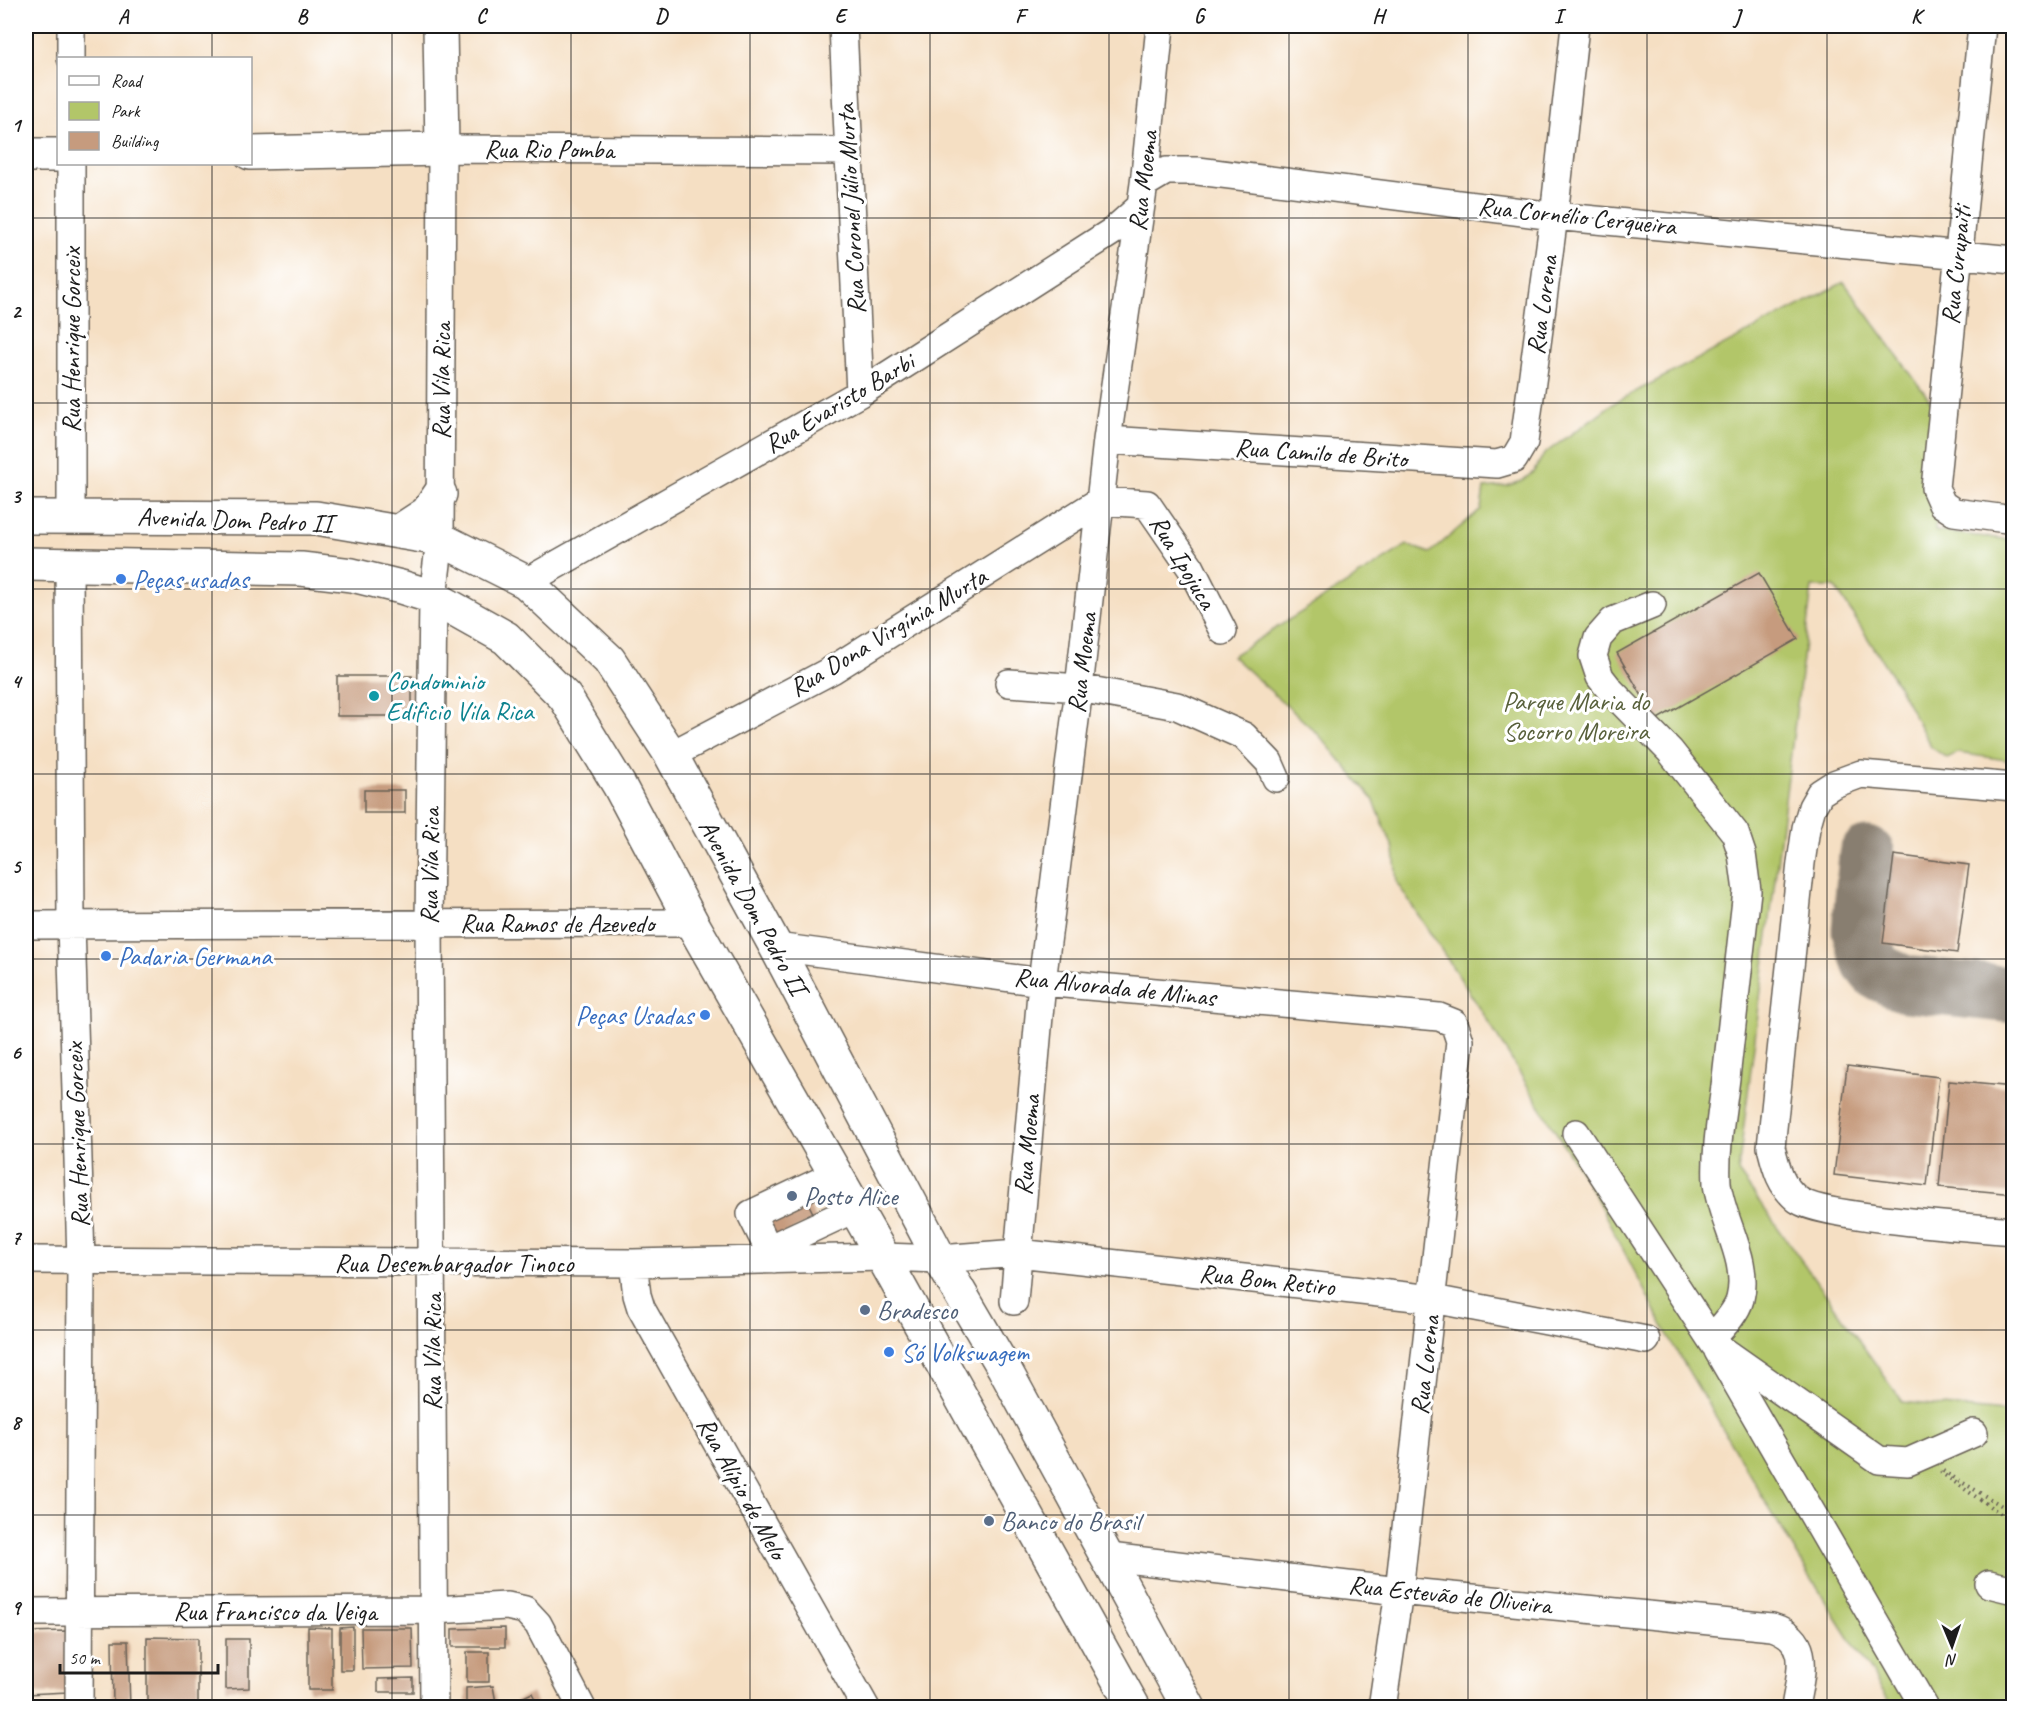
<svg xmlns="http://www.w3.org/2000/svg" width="2039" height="1733" viewBox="0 0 2039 1733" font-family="Caveat,sans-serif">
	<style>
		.green { fill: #b2c669; stroke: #677142; stroke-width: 1.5 }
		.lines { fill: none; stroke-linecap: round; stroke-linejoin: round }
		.taxiway { stroke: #887e70; stroke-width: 57 }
		.building { fill: #c69b7e }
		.minor-casing { stroke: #686056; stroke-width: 30 }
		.major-casing { stroke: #686056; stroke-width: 36 }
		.path { stroke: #686056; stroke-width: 4; stroke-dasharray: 1.5 4.5; stroke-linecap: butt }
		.minor { stroke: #fff; stroke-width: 27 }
		.major { stroke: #fff; stroke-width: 33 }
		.grid { fill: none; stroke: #1c1c1c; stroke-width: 1.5; stroke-opacity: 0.55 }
		.shop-dot { fill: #3f7fe0; stroke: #fff; stroke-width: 2 }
		.culture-dot { fill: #0f9aa8; stroke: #fff; stroke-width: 2 }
		.service-dot { fill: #5c6f8a; stroke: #fff; stroke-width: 2 }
		.labels { text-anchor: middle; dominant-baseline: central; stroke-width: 6; stroke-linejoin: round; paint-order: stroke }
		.street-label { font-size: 26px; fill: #1c1c1c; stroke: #fff }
		.shop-label { font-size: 26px; fill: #366cbe; stroke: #fff; text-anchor: start }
		.culture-label { font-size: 26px; fill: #0d838f; stroke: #fff; text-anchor: start }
		.park-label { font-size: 26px; fill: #58603b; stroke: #fff }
		.service-label { font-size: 26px; fill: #4e5e75; stroke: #fff; text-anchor: start }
		.neatline { fill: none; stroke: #1c1c1c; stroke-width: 2 }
		.grid-label { font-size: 20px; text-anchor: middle; font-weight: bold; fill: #1c1c1c }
	</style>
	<rect width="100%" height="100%" fill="#fff"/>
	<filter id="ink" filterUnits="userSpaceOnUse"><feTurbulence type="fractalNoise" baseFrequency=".0167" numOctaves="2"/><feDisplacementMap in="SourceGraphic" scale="12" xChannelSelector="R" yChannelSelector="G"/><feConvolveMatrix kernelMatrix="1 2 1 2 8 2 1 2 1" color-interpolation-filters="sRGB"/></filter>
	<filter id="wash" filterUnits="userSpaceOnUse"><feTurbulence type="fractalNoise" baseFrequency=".008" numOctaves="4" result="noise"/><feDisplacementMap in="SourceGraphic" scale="24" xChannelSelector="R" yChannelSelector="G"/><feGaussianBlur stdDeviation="1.35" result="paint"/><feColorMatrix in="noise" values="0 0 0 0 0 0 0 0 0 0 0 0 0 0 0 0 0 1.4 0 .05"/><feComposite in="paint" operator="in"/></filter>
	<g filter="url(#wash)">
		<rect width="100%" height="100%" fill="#f5dfc3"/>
		<path class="green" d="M1844 282 1945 421 1935 531 2013 540V761L1958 753 1947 758 1931 747 1896 682 1835 587H1812L1738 1172 1903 1402 2013 1413V1707H1893L1801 1562 1673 1345 1594 1194 1481 1010 1397 883 1394 850 1373 799 1319 735 1232 656 1407 545 1430 553 1481 509 1484 488 1506 486 1522 481 1534 471 1544 454 1614 403Z"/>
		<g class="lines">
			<path class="taxiway" d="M1867 855 1860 930 1870 962 1878 972 1905 984 2014 995"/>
		</g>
		<g id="blocks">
			<path class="building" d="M1759 573 1798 639 1656 720 1617 653Z
				M337 676H412V716H337Z
				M364 790H405V813H364Z
				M1894 855 1969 865 1957 953 1883 943Z
				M1847 1066 1939 1077 1927 1186 1834 1175Z
				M1949 1081 2014 1087V1194L1939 1187Z
				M806 1199 816 1219 773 1240 763 1220Z
				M308 1627 332 1628V1690H308Z
				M353 1627V1670H340V1628Z
				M361 1628H412L413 1668 362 1669Z
				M505 1628V1647H452V1629Z
				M66 1631 68 1692 26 1694V1632Z
				M147 1637 198 1638V1708H147Z
				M226 1639H249V1688L226 1689Z
				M112 1641H128L130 1708H113Z
				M467 1652H489V1682H467Z
				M413 1678V1692H378V1679Z
				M493 1686 497 1708H466V1688Z
				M532 1693 539 1707 518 1708 515 1701Z"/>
		</g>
	</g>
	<g filter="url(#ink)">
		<use href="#blocks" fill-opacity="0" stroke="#686056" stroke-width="1.5"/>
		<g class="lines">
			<defs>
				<path id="minor" d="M843 26 860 393
					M1982 26 1935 488 1942 504 1954 512 2014 520
					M71 58V26
					M71 164V516
					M1144 184 1166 171H1198L1554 216 2014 260
					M1107 440 1497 464 1514 459 1524 442 1554 216 1575 26
					M69 563 71 924 81 1260 79 1708
					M526 582 860 393 1113 231 1140 207
					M1652 605 1613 621 1598 638 1593 656 1600 677 1611 691 1670 751 1735 833 1742 854 1747 891C1740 953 1733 1016 1726 1078 1722 1112 1715 1149 1717 1183 1721 1222 1750 1259 1740 1299 1736 1314 1721 1328 1711 1339
					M1009 683 1079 688 1177 706 1244 736 1269 762 1276 778
					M671 755 832 670 1100 501 1147 504 1191 568 1223 631
					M2014 787 1861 774 1834 784 1820 793 1812 807 1806 828 1801 863 1771 1147C1776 1167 1780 1185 1797 1199 1817 1217 1978 1228 2014 1231
					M26 925 692 923
					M776 947 1042 982 1439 1017 1454 1023 1460 1041 1399 1591 1382 1708
					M1576 1133 1714 1344 1879 1460 1908 1462 1974 1433
					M768 1249 856 1208
					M26 1260 633 1263 883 1257 940 1259 1018 1253 1433 1299 1646 1340
					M774 1260 751 1214 836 1174
					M633 1263 637 1295 641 1308 866 1708
					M1014 1301 1042 982 1079 688 1107 440 1144 184 1160 26
					M1718 1351 1925 1708
					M1109 1557 1399 1591 1772 1627C1814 1640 1800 1674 1795 1708
					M1989 1584 2014 1590
					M26 1612 433 1610 507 1606 525 1610 538 1624 582 1708
					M434 1708 429 924 433 597 440 539 442 149 848 151"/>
				<path id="major" d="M250 153 442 149 440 26
					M26 155H58
					M26 517 316 518 440 539 526 582 609 660 671 755 776 947 940 1259 1004 1368 1189 1708
					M398 532 427 513 440 494
					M26 564 301 569 352 575 401 587 433 597 506 638 565 697 619 785 692 923 883 1257 1134 1708"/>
			</defs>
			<use href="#minor" class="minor-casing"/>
			<use href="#major" class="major-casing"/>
			<path class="path" d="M1943 1471 2014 1513
				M1940 1472 2014 1523"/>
			<use href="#minor" class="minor"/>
			<use href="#major" class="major"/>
		</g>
	</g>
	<path class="grid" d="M212 26V58M392 26V1708M571 26V1708M750 26V1708M930 26V1708M1109 26V1708M1289 26V1708M1468 26V1708M1647 26V1708M1827 26V1708M212 164V1708M26 218H2014M26 403H2014M26 589H2014M26 774H2014M26 959H2014M26 1144H2014M26 1330H2014M26 1515H2014"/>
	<g class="shop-dot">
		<circle cx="121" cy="579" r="6"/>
		<circle cx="106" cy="956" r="6"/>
		<circle cx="705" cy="1015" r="6"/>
		<circle cx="889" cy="1352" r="6"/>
	</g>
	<circle class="culture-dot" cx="374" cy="696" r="6"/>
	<g class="service-dot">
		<circle cx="792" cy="1196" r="6"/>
		<circle cx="865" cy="1310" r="6"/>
		<circle cx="989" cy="1521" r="6"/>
	</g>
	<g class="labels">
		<g class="street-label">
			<text x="549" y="149">Rua Rio Pomba</text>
			<text transform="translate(1143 181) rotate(-83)">Rua Moema</text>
			<text transform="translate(851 209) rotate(-93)">Rua Coronel Júlio Murta</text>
			<text transform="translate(1577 216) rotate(6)">Rua Cornélio Cerqueira</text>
			<text transform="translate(1956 265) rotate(-84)">Rua Curupaiti</text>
			<text transform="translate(1542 305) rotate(-82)">Rua Lorena</text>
			<text transform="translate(71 340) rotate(-90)">Rua Henrique Gorceix</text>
			<text transform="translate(441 381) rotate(-90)">Rua Vila Rica</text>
			<text transform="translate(839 403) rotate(-31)">Rua Evaristo Barbi</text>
			<text transform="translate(1321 453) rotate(4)">Rua Camilo de Brito</text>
			<text transform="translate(235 520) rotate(2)">Avenida Dom Pedro II</text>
			<text transform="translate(1183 562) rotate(59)">Rua Ipojuca</text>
			<text transform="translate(888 632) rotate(-31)">Rua Dona Virgínia Murta</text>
			<text transform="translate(1082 663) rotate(-83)">Rua Moema</text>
			<text transform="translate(430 866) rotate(-89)">Rua Vila Rica</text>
			<text transform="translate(753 907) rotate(61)">Avenida Dom Pedro II</text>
			<text x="557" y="923">Rua Ramos de Azevedo</text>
			<text transform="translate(1115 987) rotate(6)">Rua Alvorada de Minas</text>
			<text transform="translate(77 1135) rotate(-92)">Rua Henrique Gorceix</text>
			<text transform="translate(1027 1145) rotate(-85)">Rua Moema</text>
			<text x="454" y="1263">Rua Desembargador Tinoco</text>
			<text transform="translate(1267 1280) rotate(6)">Rua Bom Retiro</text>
			<text transform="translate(432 1352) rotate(-90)">Rua Vila Rica</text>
			<text transform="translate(1425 1365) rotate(-83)">Rua Lorena</text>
			<text transform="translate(742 1488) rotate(61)">Rua Alípio de Melo</text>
			<text transform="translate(1450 1595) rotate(6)">Rua Estevão de Oliveira</text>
			<text x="275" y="1611">Rua Francisco da Veiga</text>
		</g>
		<g class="shop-label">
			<text x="133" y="579">Peças usadas</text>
			<text x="118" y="956">Padaria Germana</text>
			<text x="693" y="1015" text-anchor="end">Peças Usadas</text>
			<text x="901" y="1352">Só Volkswagem</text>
		</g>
		<g class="culture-label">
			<text x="386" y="681">Condominio<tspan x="386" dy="30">Edificio Vila Rica</tspan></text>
		</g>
		<g class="park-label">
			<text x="1576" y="701">Parque Maria do<tspan x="1576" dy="30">Socorro Moreira</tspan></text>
		</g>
		<g class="service-label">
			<text x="804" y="1196">Posto Alice</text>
			<text x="877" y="1310">Bradesco</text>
			<text x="1001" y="1521">Banco do Brasil</text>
		</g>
	</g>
	<rect width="2039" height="1733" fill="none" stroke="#fff" stroke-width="66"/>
	<rect x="57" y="57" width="195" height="108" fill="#ffffff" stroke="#a4a4a4" stroke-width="1.5"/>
	<rect x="69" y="76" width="30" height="9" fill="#ffffff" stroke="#a4a4a4" stroke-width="1.5"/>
	<text x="111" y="87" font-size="18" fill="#1c1c1c">Road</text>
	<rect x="69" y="102" width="30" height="18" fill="#b2c669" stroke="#a4a4a4" stroke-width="1.5"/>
	<text x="111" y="117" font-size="18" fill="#1c1c1c">Park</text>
	<rect x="69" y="132" width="30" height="18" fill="#c69b7e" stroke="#a4a4a4" stroke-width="1.5"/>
	<text x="111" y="147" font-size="18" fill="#1c1c1c">Building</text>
	<g transform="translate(1952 1646) rotate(178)" stroke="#ffffff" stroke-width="4.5" paint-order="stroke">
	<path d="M0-4.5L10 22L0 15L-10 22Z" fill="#1c1c1c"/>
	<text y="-9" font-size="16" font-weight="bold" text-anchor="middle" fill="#1c1c1c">N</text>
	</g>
	<path d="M60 1664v9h158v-9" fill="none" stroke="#1c1c1c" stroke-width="3"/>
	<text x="69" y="1664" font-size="18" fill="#1c1c1c" stroke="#ffffff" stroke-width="4.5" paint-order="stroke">50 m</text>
	<rect x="33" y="33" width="1973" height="1667" class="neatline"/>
	<g class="grid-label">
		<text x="123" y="23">A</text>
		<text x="302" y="23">B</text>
		<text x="481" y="23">C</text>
		<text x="661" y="23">D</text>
		<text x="840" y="23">E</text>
		<text x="1020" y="23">F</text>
		<text x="1199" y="23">G</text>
		<text x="1378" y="23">H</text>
		<text x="1558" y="23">I</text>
		<text x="1737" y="23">J</text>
		<text x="1916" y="23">K</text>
		<text x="16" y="132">1</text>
		<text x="16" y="318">2</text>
		<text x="16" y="503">3</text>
		<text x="16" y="688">4</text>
		<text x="16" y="873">5</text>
		<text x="16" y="1059">6</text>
		<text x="16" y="1244">7</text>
		<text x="16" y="1429">8</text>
		<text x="16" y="1614">9</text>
	</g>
</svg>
